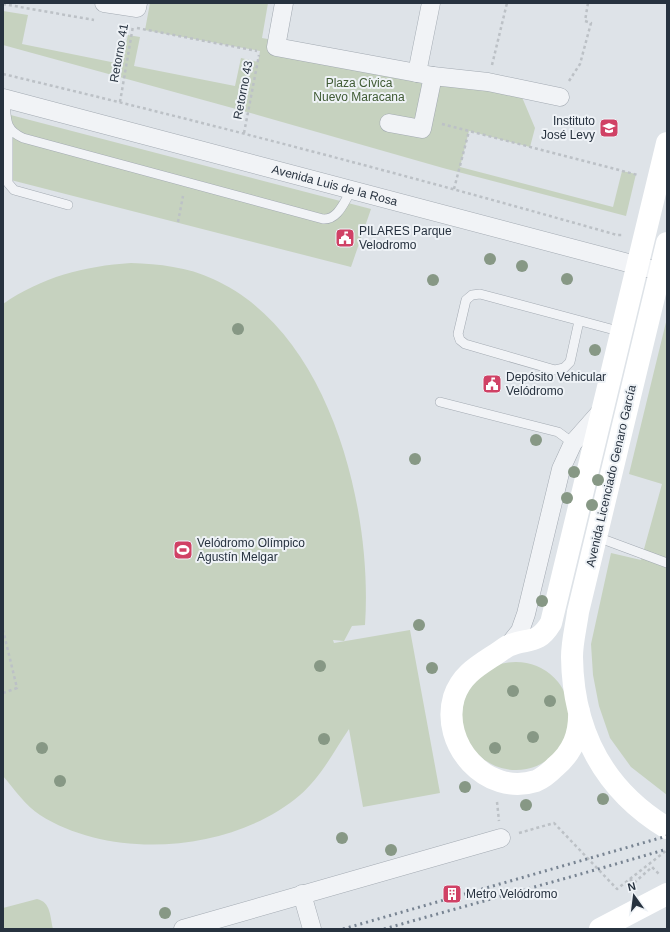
<svg xmlns="http://www.w3.org/2000/svg" width="670" height="932" viewBox="0 0 670 932" font-family="Arial,sans-serif">
	<style>
		.green { fill: #c6d2bf }
		.lines { fill: none; stroke-linecap: round; stroke-linejoin: round }
		.lane-casing { stroke: #a3aab2; stroke-width: 10 }
		.street-casing { stroke: #a3aab2; stroke-width: 19 }
		.path { stroke: #bcc1c6; stroke-width: 2.5; stroke-dasharray: 3 3; stroke-linecap: butt }
		.lane { stroke: #f1f3f6; stroke-width: 9 }
		.street { stroke: #f1f3f6; stroke-width: 18 }
		.secondary { stroke: #fff; stroke-width: 22 }
		.rail { stroke: #788492; stroke-width: 3; stroke-dasharray: 2 4; stroke-linecap: butt }
		.tree { fill: #879885 }
		.labels { text-anchor: middle; dominant-baseline: central; stroke-width: 4; stroke-linejoin: round; paint-order: stroke }
		.street-label { font-size: 12px; fill: #27323f; stroke: #eef2f6 }
		.park-label { font-size: 12px; fill: #405b34; stroke: #eef2f6 }
		.poi-label { font-size: 12px; fill: #27323f; stroke: #eef2f6; text-anchor: start }
	</style>
	<rect width="100%" height="100%" fill="#dee3e8"/>
	<path class="green" d="M150 3H268L262 38 401 63 400 69 429 89 431 83H516L535 128 530 147 469 131 460 167 613 207 622 171 636 174 626 216 443 168 247 112 3 45V11L28 15 22 44 121 64 128 35 140 37 134 66 235 86 241 58 258 62 260 51 145 30Z
		M3 113 371 209 351 267 3 178Z
		M131 263C159 264 188 267 213 279 330 331 373 509 365 625L352 626 344 641 333 640 334 643 410 630 440 793 363 807 349 729C334 751 321 777 300 795 235 851 114 862 40 815 26 806 14 789 3 776V304C42 277 84 266 131 263Z
		M667 318V795L631 767 610 738 599 706 593 675 591 644 611 553 641 560 662 484 629 474Z
		M462 716a54 54 0 1 1 108 0a54 54 0 1 1-108 0Z
		M37 899C51 902 50 917 53 929H3V908Z"/>
	<g class="lines">
		<defs>
			<path id="lane" d="M5 99C7 118 3 129 23 138L323 219C338 220 344 202 351 191
				M8 127V183L14 190 68 205
				M579 321 570 362 564 368 555 370 465 344 460 340 458 334 466 300 472 295 480 294 622 332
				M440 402 558 432 573 443
				M597 537 667 563"/>
			<g id="street">
				<path d="M104 3 137 8 138 3"/>
				<path d="M284 3 276 47 417 73"/>
				<path d="M431 3 417 73 433 76 488 82 560 97"/>
				<path id="s1" d="M3 98 651 269"/>
				<path d="M389 123 422 129 433 76"/>
				<path d="M508 646 520 631 526 614 561 469 573 443 603 409"/>
				<path d="M302 894 312 929"/>
				<path d="M183 929 501 838"/>
			</g>
		</defs>
		<use href="#lane" class="lane-casing"/>
		<use href="#street" class="street-casing"/>
		<path class="path" d="M3 4 94 20
			M137 28 257 51
			M492 65 507 3
			M3 74C209 123 414 177 617 235H624
			M569 81 580 64 591 23 585 21 588 3
			M120 102 133 26
			M442 124 638 175
			M244 133 259 55
			M454 189 469 131
			M178 222 183 196
			M3 693 17 688 3 630
			M497 802 499 821
			M519 833 554 823 617 889 667 850
			M630 879 634 883 652 867 659 874"/>
		<use href="#lane" class="lane"/>
		<use href="#street" class="street"/>
		<path class="secondary" d="M667 243 578 612C576 627 572 642 572 657 573 731 604 790 667 828
			M579 711C580 734 573 752 555 767 550 772 543 778 536 781 486 797 440 744 454 697 461 676 476 667 493 656 498 653 503 649 508 646 528 637 537 646 551 623L667 143
			M600 929 667 894"/>
		<path class="rail" d="M343 929 667 836
			M384 929C479 902 573 877 667 849"/>
	</g>
	<g class="tree">
		<circle cx="490" cy="259" r="6"/>
		<circle cx="522" cy="266" r="6"/>
		<circle cx="567" cy="279" r="6"/>
		<circle cx="433" cy="280" r="6"/>
		<circle cx="238" cy="329" r="6"/>
		<circle cx="595" cy="350" r="6"/>
		<circle cx="536" cy="440" r="6"/>
		<circle cx="415" cy="459" r="6"/>
		<circle cx="574" cy="472" r="6"/>
		<circle cx="598" cy="480" r="6"/>
		<circle cx="567" cy="498" r="6"/>
		<circle cx="592" cy="505" r="6"/>
		<circle cx="542" cy="601" r="6"/>
		<circle cx="419" cy="625" r="6"/>
		<circle cx="320" cy="666" r="6"/>
		<circle cx="432" cy="668" r="6"/>
		<circle cx="513" cy="691" r="6"/>
		<circle cx="550" cy="701" r="6"/>
		<circle cx="533" cy="737" r="6"/>
		<circle cx="324" cy="739" r="6"/>
		<circle cx="42" cy="748" r="6"/>
		<circle cx="495" cy="748" r="6"/>
		<circle cx="60" cy="781" r="6"/>
		<circle cx="465" cy="787" r="6"/>
		<circle cx="603" cy="799" r="6"/>
		<circle cx="526" cy="805" r="6"/>
		<circle cx="342" cy="838" r="6"/>
		<circle cx="391" cy="850" r="6"/>
		<circle cx="165" cy="913" r="6"/>
	</g>
	<defs>
		<symbol id="school-square" viewBox="-11 -11 22 22"><rect x="-9" y="-9" width="18" height="18" rx="4" fill="#d04165" stroke="#eef2f6"/><path d="M0-5L7-2L0 1L-7-2ZM-4 1L0 2.5L4 1V4Q0 6-4 4Z" fill="#fff"/></symbol>
		<symbol id="civic-square" viewBox="-11 -11 22 22"><rect x="-9" y="-9" width="18" height="18" rx="4" fill="#d04165" stroke="#eef2f6"/><path d="M-.6-6.5H3V-4.5H.6V-3L4-1V1h2V6H-6V1h2V-1L-.6-3ZM-1.2 2.5V6h2.4V2.5Z" fill="#fff"/></symbol>
		<symbol id="stadium-square" viewBox="-11 -11 22 22"><rect x="-9" y="-9" width="18" height="18" rx="4" fill="#d04165" stroke="#eef2f6"/><path d="M0-5a6.5 5 0 1 0 0 10a6.5 5 0 1 0 0-10ZM-3.5-1.8h7v3.6h-7Z" fill="#fff"/></symbol>
		<symbol id="building-square" viewBox="-11 -11 22 22"><rect x="-9" y="-9" width="18" height="18" rx="4" fill="#d04165" stroke="#eef2f6"/><path d="M-4-6H4V6H1V3H-1V6H-4ZM-2.5-4.3h1.7v1.8h-1.7ZM.8-4.3h1.7v1.8H.8ZM-2.5-1h1.7V.8h-1.7ZM.8-1h1.7V.8H.8Z" fill="#fff"/></symbol>
	</defs>
	<g fill-rule="evenodd">
		<use href="#school-square" x="598" y="117" width="22" height="22"/>
		<use href="#civic-square" x="334" y="227" width="22" height="22"/>
		<use href="#civic-square" x="481" y="373" width="22" height="22"/>
		<use href="#stadium-square" x="172" y="539" width="22" height="22"/>
		<use href="#building-square" x="441" y="883" width="22" height="22"/>
	</g>
	<g class="labels">
		<g class="street-label">
			<text transform="translate(119 53) rotate(-80)">Retorno 41</text>
			<text transform="translate(243 90) rotate(-79)">Retorno 43</text>
			<text stroke="none"><textPath href="#s1" startOffset="343">Avenida Luis de la Rosa</textPath></text>
			<text transform="translate(611 476) rotate(-77)">Avenida Licenciado Genaro García</text>
		</g>
		<g class="park-label">
			<text x="359" y="83">Plaza Cívica<tspan x="359" dy="14">Nuevo Maracana</tspan></text>
		</g>
		<g class="poi-label">
			<text x="595" y="121" text-anchor="end">Instituto<tspan x="595" dy="14">José Levy</tspan></text>
			<text x="359" y="231">PILARES Parque<tspan x="359" dy="14">Velodromo</tspan></text>
			<text x="506" y="377">Depósito Vehicular<tspan x="506" dy="14">Velódromo</tspan></text>
			<text x="197" y="543">Velódromo Olímpico<tspan x="197" dy="14">Agustín Melgar</tspan></text>
			<text x="466" y="894">Metro Velódromo</text>
		</g>
	</g>
	<rect width="670" height="932" fill="none" stroke="#27323f" stroke-width="8"/>
	<g transform="translate(634 896) rotate(346)" stroke="#eef2f6" stroke-width="3" paint-order="stroke">
	<path d="M0-3L7 15L0 10L-7 15Z" fill="#27323f"/>
	<text y="-6" font-size="11" font-weight="bold" text-anchor="middle" fill="#27323f">N</text>
	</g>
</svg>
